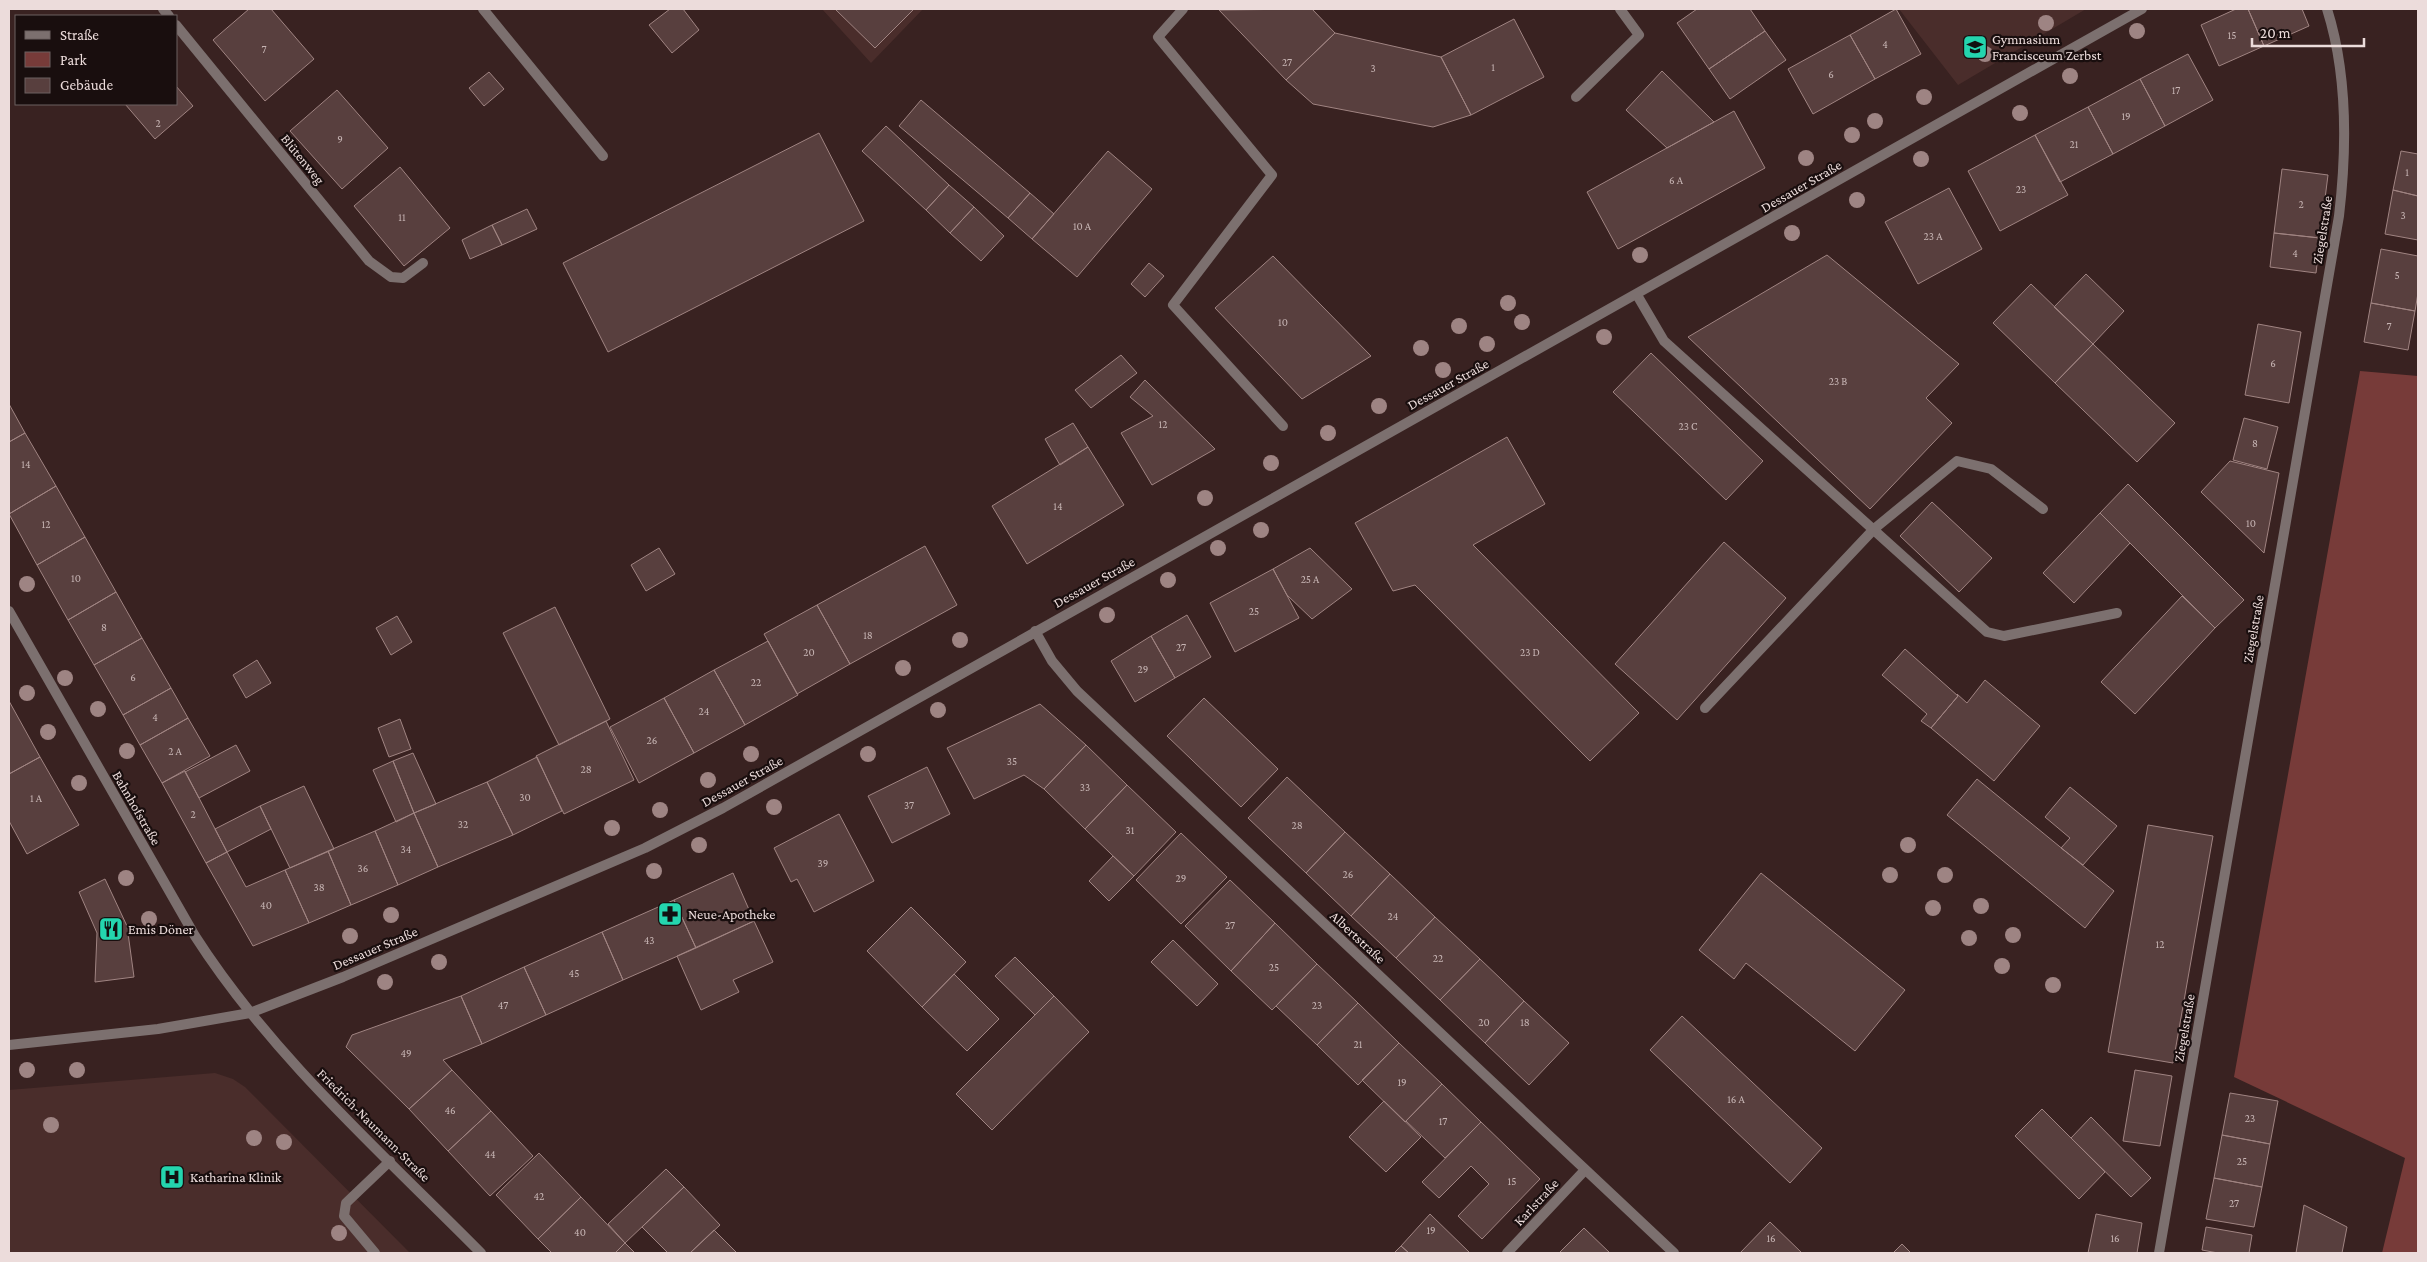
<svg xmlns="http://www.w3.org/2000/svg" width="2427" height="1262" viewBox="0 0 2427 1262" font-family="'Crimson Pro',serif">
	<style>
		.built { fill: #4a2d2b }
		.green { fill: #773b39 }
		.building { fill: #583f3e; stroke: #a08482 }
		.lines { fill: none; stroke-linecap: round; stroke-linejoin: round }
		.lane { stroke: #7c706f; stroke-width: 10 }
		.street { stroke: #7c706f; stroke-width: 10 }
		.tree { fill: #9e8483 }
		.labels { text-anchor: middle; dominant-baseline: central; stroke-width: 4.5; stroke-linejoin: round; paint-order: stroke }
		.number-label { font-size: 11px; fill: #c7b5b4 }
		.poi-label { font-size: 14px; fill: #ecdcdb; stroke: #190e0e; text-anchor: start }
		.street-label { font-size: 14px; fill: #ecdcdb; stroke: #190e0e }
	</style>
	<rect width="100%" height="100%" fill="#392221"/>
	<path class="built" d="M822 9H923L871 63Z
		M1899 9H2086L1958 85Z
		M215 1073 233 1079 245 1087 410 1253H9V1090Z"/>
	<path class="green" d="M2360 371 2418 376V1253H2382L2405 1158 2234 1077Z"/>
	<path class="building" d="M249 9H271L314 59 265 101 213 40Z
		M670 9H683L699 30 672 53 649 25Z
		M835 9H914L875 48Z
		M1312 9 1335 33 1286 80 1219 10Z
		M1697 9H1750L1765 31 1709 69 1677 23Z
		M1896 9 1921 54 1875 79 1850 35Z
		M2236 9H2248L2264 46 2219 66 2201 25Z
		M2248 9H2302L2309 26 2264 46Z
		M1514 19 1544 77 1471 115 1441 57Z
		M1765 31 1786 60 1730 99 1709 69Z
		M1335 33 1441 57 1471 115 1433 127 1313 104 1286 80Z
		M1850 35 1875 79 1813 114 1788 69Z
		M2188 54 2213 100 2165 126 2140 79Z
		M1662 71 1714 122 1667 148 1626 110Z
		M489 72 504 89 484 106 469 88Z
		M2140 79 2165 126 2113 154 2088 107Z
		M176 86 193 106 155 139 125 104H176Z
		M337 90 388 148 342 189 290 131Z
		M921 100 1030 193 1008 218 899 126Z
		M2088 107 2113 154 2060 182 2035 135Z
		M1734 111 1765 168 1618 249 1587 192Z
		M886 126 949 185 926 210 862 151Z
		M819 133 864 221 608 352 563 263Z
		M2035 135 2068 195 2000 231 1968 171Z
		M1108 151 1152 189 1077 277 1032 239Z
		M2401 151 2418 154V196L2393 190Z
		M400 167 450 228 404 266 354 206Z
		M2282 169 2328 175 2320 238 2274 233Z
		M949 185 974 207 950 233 926 210Z
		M1949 188 1982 249 1918 284 1885 222Z
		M2393 190 2418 196V240L2385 234Z
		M1030 193 1054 214 1032 239 1008 218Z
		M974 207 1004 236 981 261 950 233Z
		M527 209 537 229 502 245 492 225Z
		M492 225 502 245 470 259 462 240Z
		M2274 233 2320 238 2316 273 2270 267Z
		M2381 249 2418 256V293L2415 311 2371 303Z
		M1827 255 1959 364 1926 398 1952 423 1870 509 1688 337Z
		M1273 256 1371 356 1302 399 1215 308Z
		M1149 263 1164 276 1145 297 1131 284Z
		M2086 274 2124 311 2093 344 2054 307Z
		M2031 284 2093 344 2055 383 1993 323Z
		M2371 303 2415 311 2408 350 2364 342Z
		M2258 324 2301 332 2289 403 2245 395Z
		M2093 344 2175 423 2137 462 2055 383Z
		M1651 353 1763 461 1726 500 1613 392Z
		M1121 355 1137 373 1091 408 1075 390Z
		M1145 380 1215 449 1152 485 1121 433 1153 416 1130 397Z
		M9 404 25 433 9 442Z
		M2244 418 2278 427 2267 469 2233 460Z
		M1073 423 1088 447 1060 465 1045 439Z
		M25 433 56 486 9 514V442Z
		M1507 437 1545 504 1473 545 1639 713 1590 761 1415 585 1393 591 1355 523Z
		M1088 447 1124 505 1027 564 992 506Z
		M2230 461 2279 473 2264 553 2201 492Z
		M2128 484 2244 600 2215 628 2100 513Z
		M56 486 85 537 37 565 9 514Z
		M1932 502 1992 558 1959 592 1900 536Z
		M2100 513 2130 543 2074 603 2043 573Z
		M85 537 116 592 68 620 37 565Z
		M1724 542 1786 598 1677 720 1615 664Z
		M925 546 957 605 850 664 817 605Z
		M659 548 675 574 646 591 631 565Z
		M1310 548 1352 589 1312 619 1287 595 1273 569Z
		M1273 569 1299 618 1235 652 1210 603Z
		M116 592 142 638 94 665 68 620Z
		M2182 596 2215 628 2135 714 2101 682Z
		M817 605 850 664 797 694 764 634Z
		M555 607 610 719 559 745 503 633Z
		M1187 615 1211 657 1175 678 1151 636Z
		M397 616 412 642 391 655 376 628Z
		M1151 636 1175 678 1135 702 1111 661Z
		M142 638 171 688 123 715 94 665Z
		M768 641 798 695 745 725 714 670Z
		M1905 649 1958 696 1931 728 1921 721 1927 714 1882 675Z
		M257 660 271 683 246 698 233 675Z
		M714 670 745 725 694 753 664 698Z
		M1985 680 2040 726 1994 781 1931 728 1958 696 1957 694 1967 703Z
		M171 688 188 718 140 745 123 715Z
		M664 698 694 753 639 783 610 727Z
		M1204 698 1278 769 1241 807 1167 736Z
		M9 701 40 757 9 774Z
		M1040 704 1086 745 1044 789 1024 775 974 799 947 748Z
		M188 718 210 756 162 783 140 745Z
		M400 719 411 749 389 757 378 728Z
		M606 721 634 780 564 814 536 756Z
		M236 745 250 771 199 798 185 772Z
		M1086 745 1127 785 1085 829 1044 789Z
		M413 753 436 804 414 813 393 761Z
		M40 757 79 825 27 854 9 821V774Z
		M537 757 562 811 513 835 487 782Z
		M393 761 414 813 396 822 373 770Z
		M927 767 950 814 892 843 868 796Z
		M185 771 227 852 206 863 162 783Z
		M1287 777 1345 832 1306 873 1248 818Z
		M1977 779 2114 891 2085 928 1947 815Z
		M487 782 513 835 438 867 414 813Z
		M1127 785 1176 832 1134 876 1085 829Z
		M304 786 334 849 290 868 260 806Z
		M2070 787 2117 826 2083 865 2061 848 2070 838 2045 817Z
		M260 806 271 829 227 852 215 829Z
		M414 813 438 867 398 885 375 831Z
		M839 814 874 881 814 912 797 879 791 882 774 848Z
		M2148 825 2213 836 2173 1063 2108 1052Z
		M375 831 398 885 351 905 328 851Z
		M1345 832 1390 874 1351 916 1306 873Z
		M1181 833 1227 877 1181 924 1136 880Z
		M328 851 351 905 309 923 285 870Z
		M227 852 246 887 285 870 309 923 253 946 206 863Z
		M1113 856 1134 876 1109 901 1089 881Z
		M733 873 754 921 696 948 674 900Z
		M1761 873 1905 990 1855 1051 1746 963 1734 979 1699 950Z
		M1390 874 1435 917 1396 958 1351 916Z
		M105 879 127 926 134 977 95 982 97 933 79 892Z
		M1230 880 1275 923 1231 971 1185 926Z
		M674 900 696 948 623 980 602 932Z
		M911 907 966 962 922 1007 867 951Z
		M1435 917 1480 959 1440 1000 1396 958Z
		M754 921 773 962 733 980 739 992 701 1010 677 956Z
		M1275 923 1317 964 1272 1010 1231 971Z
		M602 932 623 980 546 1015 524 967Z
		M1173 940 1218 984 1197 1006 1151 962Z
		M1015 957 1054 996 1035 1015 995 976Z
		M1480 959 1524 1001 1485 1043 1440 1000Z
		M1317 964 1358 1003 1317 1045 1276 1006Z
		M524 967 546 1015 482 1044 461 996Z
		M954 974 999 1019 967 1051 922 1007Z
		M461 996 482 1044 443 1060 452 1070 409 1109 346 1047 352 1035Z
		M1054 996 1089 1032 992 1130 956 1094Z
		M1524 1001 1569 1043 1529 1085 1485 1043Z
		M1358 1003 1399 1043 1358 1085 1317 1045Z
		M1682 1016 1822 1148 1790 1183 1650 1050Z
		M1399 1043 1442 1084 1405 1122 1362 1080Z
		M452 1070 491 1111 448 1151 409 1109Z
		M2135 1070 2172 1076 2160 1146 2123 1141Z
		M1442 1084 1481 1122 1445 1158 1406 1121Z
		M2230 1093 2278 1101 2270 1144 2222 1135Z
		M1384 1101 1421 1137 1386 1172 1349 1137Z
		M2042 1109 2105 1172 2079 1199 2015 1136Z
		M491 1111 533 1156 490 1196 448 1151Z
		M2091 1117 2151 1178 2131 1197 2071 1138Z
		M1481 1122 1540 1179 1482 1239 1458 1216 1489 1184 1471 1166 1439 1198 1422 1182Z
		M2222 1135 2270 1144 2262 1187 2214 1178Z
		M539 1153 581 1197 538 1239 496 1195Z
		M666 1169 684 1187 625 1243 608 1224Z
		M2214 1178 2262 1187 2254 1227 2206 1219Z
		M684 1187 720 1225 690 1253H668L642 1227Z
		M581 1197 625 1243 615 1253H552L538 1239Z
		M2304 1205 2347 1227 2342 1253H2296Z
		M1430 1214 1469 1252 1468 1253H1409L1401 1246Z
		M2096 1214 2142 1223 2137 1253H2088Z
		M1770 1222 1802 1253H1740Z
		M2206 1227 2252 1235 2249 1253H2218L2202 1250Z
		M1584 1228 1610 1253H1559Z
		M714 1230 737 1253H690Z
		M625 1243 635 1253H615Z
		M1902 1244 1911 1253H1893Z
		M1401 1246 1409 1253H1394Z"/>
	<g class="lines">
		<path class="lane" d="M483 9 603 156
			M1183 9 1158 37 1272 175 1173 305 1283 426
			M1576 97 1639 35 1620 9
			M1637 295 1664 341 1987 632 2004 636 2117 613
			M1705 708 1874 529 1957 461 1991 469 2043 509
			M375 1253 344 1216 346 1203 390 1161"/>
		<path class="street" d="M163 9 169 16
			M176 25 369 261 391 277 403 278 423 263
			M9 611 195 936C272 1056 381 1152 481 1253
			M1035 631 1052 661 1077 691 1674 1253
			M9 1045 158 1029 250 1013 343 977 645 848 723 808 2142 9
			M1507 1253 1585 1170
			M2159 1253 2339 216C2347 148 2348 75 2327 9"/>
	</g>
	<g class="tree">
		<circle cx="2046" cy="23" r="8"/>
		<circle cx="2137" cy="31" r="8"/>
		<circle cx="1985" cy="54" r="8"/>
		<circle cx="2070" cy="76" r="8"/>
		<circle cx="1924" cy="97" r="8"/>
		<circle cx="2020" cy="113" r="8"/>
		<circle cx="1875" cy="121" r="8"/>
		<circle cx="1852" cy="135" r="8"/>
		<circle cx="1806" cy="158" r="8"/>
		<circle cx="1921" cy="159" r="8"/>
		<circle cx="1857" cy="200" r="8"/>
		<circle cx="1792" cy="233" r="8"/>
		<circle cx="1640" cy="255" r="8"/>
		<circle cx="1508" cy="303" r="8"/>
		<circle cx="1522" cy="322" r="8"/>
		<circle cx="1459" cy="326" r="8"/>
		<circle cx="1604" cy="337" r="8"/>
		<circle cx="1487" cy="344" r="8"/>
		<circle cx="1421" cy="348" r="8"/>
		<circle cx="1443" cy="370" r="8"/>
		<circle cx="1379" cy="406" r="8"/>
		<circle cx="1328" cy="433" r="8"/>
		<circle cx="1271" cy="463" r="8"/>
		<circle cx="1205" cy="498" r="8"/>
		<circle cx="1261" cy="530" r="8"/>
		<circle cx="1218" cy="548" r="8"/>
		<circle cx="1168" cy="580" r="8"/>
		<circle cx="27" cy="584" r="8"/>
		<circle cx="1107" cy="615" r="8"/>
		<circle cx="960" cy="640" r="8"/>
		<circle cx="903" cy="668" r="8"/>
		<circle cx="65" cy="678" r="8"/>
		<circle cx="27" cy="693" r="8"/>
		<circle cx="98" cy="709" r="8"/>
		<circle cx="938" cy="710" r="8"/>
		<circle cx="48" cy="732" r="8"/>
		<circle cx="127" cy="751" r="8"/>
		<circle cx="751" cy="754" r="8"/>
		<circle cx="868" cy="754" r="8"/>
		<circle cx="708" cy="780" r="8"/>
		<circle cx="79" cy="783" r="8"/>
		<circle cx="774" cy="807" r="8"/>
		<circle cx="660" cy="810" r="8"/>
		<circle cx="612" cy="828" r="8"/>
		<circle cx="699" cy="845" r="8"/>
		<circle cx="1908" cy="845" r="8"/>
		<circle cx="654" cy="871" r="8"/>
		<circle cx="1890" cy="875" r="8"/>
		<circle cx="1945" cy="875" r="8"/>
		<circle cx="126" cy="878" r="8"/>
		<circle cx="1981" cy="906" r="8"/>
		<circle cx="1933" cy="908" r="8"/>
		<circle cx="391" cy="915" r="8"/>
		<circle cx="149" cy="919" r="8"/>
		<circle cx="2013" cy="935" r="8"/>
		<circle cx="350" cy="936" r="8"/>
		<circle cx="1969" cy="938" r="8"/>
		<circle cx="439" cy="962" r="8"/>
		<circle cx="2002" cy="966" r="8"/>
		<circle cx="385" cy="982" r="8"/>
		<circle cx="2053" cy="985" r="8"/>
		<circle cx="27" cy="1070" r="8"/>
		<circle cx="77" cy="1070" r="8"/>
		<circle cx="51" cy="1125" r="8"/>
		<circle cx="254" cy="1138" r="8"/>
		<circle cx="284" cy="1142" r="8"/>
		<circle cx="339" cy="1233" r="8"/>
	</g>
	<defs>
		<symbol id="school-square" viewBox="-11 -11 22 22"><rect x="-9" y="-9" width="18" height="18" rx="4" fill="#24d5ae" stroke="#190e0e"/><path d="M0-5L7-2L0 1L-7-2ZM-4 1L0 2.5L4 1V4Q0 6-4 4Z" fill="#111"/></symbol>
		<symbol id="pharmacy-square" viewBox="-11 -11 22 22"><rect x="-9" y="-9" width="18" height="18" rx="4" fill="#24d5ae" stroke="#190e0e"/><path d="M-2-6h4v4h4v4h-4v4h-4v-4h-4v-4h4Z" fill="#111"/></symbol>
		<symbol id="restaurant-square" viewBox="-11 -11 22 22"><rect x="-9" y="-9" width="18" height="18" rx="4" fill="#24d5ae" stroke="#190e0e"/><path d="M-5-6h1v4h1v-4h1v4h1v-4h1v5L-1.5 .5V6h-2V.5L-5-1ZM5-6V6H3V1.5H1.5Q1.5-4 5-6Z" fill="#111"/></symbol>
		<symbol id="hospital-square" viewBox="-11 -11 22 22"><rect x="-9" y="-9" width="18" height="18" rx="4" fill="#24d5ae" stroke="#190e0e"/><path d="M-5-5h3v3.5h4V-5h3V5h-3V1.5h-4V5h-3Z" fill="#111"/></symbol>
	</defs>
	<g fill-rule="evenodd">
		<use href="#school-square" x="1961" y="33" width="28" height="28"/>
		<use href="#pharmacy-square" x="656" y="900" width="28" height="28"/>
		<use href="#restaurant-square" x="97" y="915" width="28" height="28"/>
		<use href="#hospital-square" x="158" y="1163" width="28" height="28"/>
	</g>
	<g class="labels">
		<g class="number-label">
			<text x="2232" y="35">15</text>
			<text x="1885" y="44">4</text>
			<text x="264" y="49">7</text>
			<text x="1287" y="62">27</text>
			<text x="1493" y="67">1</text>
			<text x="1373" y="68">3</text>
			<text x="1831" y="74">6</text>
			<text x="2176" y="90">17</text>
			<text x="2126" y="116">19</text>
			<text x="158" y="123">2</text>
			<text x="340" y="139">9</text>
			<text x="2074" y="144">21</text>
			<text x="2407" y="172">1</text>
			<text x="1676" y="180">6 A</text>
			<text x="2021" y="189">23</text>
			<text x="2301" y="204">2</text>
			<text x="2403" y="215">3</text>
			<text x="402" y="217">11</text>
			<text x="1082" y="226">10 A</text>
			<text x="1933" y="236">23 A</text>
			<text x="2295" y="253">4</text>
			<text x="2397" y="275">5</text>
			<text x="1283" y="322">10</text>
			<text x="2389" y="326">7</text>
			<text x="2273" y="363">6</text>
			<text x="1838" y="381">23 B</text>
			<text x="1163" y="424">12</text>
			<text x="1688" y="426">23 C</text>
			<text x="2255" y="443">8</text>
			<text x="26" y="464">14</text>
			<text x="1058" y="506">14</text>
			<text x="2251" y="523">10</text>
			<text x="46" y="524">12</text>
			<text x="76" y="578">10</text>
			<text x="1310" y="579">25 A</text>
			<text x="1254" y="611">25</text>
			<text x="104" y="627">8</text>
			<text x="868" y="635">18</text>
			<text x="1181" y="647">27</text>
			<text x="809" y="652">20</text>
			<text x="1530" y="652">23 D</text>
			<text x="1143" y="669">29</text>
			<text x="133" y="677">6</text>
			<text x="756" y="682">22</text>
			<text x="704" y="711">24</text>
			<text x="155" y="717">4</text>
			<text x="652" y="740">26</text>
			<text x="175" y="751">2 A</text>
			<text x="1012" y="761">35</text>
			<text x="586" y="769">28</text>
			<text x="1085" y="787">33</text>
			<text x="525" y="797">30</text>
			<text x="36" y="798">1 A</text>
			<text x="909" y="805">37</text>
			<text x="193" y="814">2</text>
			<text x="463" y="824">32</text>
			<text x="1297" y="825">28</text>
			<text x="1130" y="830">31</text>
			<text x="406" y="849">34</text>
			<text x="823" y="863">39</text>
			<text x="363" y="868">36</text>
			<text x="1348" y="874">26</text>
			<text x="1181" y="878">29</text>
			<text x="319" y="887">38</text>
			<text x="266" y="905">40</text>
			<text x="1393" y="916">24</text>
			<text x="1230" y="925">27</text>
			<text x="649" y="940">43</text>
			<text x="2160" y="944">12</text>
			<text x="1438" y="958">22</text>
			<text x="1274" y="967">25</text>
			<text x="574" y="973">45</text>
			<text x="503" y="1005">47</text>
			<text x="1317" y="1005">23</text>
			<text x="1484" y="1022">20</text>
			<text x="1525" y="1022">18</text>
			<text x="1358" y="1044">21</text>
			<text x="406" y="1053">49</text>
			<text x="1402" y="1082">19</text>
			<text x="1736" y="1099">16 A</text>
			<text x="450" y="1110">46</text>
			<text x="2250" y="1118">23</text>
			<text x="1443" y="1121">17</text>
			<text x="490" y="1154">44</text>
			<text x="2242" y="1161">25</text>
			<text x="1512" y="1181">15</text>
			<text x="539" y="1196">42</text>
			<text x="2234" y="1203">27</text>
			<text x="1431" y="1230">19</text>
			<text x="580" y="1232">40</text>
			<text x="1771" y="1238">16</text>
			<text x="2115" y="1238">16</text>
		</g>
		<g class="poi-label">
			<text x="1992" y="39">Gymnasium<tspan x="1992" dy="16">Francisceum Zerbst</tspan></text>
			<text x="688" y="914">Neue-Apotheke</text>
			<text x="128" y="929">Emis Döner</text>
			<text x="190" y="1177">Katharina Klinik</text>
		</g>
		<g class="street-label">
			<text transform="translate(303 159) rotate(51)">Blütenweg</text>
			<text transform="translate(1801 186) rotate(-30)">Dessauer Straße</text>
			<text transform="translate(2322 230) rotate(-81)">Ziegelstraße</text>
			<text transform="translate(1448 384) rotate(-29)">Dessauer Straße</text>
			<text transform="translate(1094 582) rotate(-29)">Dessauer Straße</text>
			<text transform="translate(2253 629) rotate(-80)">Ziegelstraße</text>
			<text transform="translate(742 781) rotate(-29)">Dessauer Straße</text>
			<text transform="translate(137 808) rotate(60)">Bahnhofstraße</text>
			<text transform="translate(1358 937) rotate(43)">Albertstraße</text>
			<text transform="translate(375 948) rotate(-23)">Dessauer Straße</text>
			<text transform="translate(2184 1028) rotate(-80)">Ziegelstraße</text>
			<text transform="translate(374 1125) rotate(45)">Friedrich-Naumann-Straße</text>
			<text transform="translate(1536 1202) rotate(-47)">Karlstraße</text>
		</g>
	</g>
	<rect width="2427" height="1262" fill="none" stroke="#ecdcdb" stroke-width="20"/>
	<rect x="15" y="15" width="162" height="90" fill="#190e0e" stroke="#6d6060"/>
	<rect x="25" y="31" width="25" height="8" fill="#7c706f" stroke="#6d6060"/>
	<text x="60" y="40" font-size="15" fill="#ecdcdb">Straße</text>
	<rect x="25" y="52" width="25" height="15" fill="#773b39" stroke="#6d6060"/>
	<text x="60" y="65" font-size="15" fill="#ecdcdb">Park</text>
	<rect x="25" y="78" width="25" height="15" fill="#583f3e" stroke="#6d6060"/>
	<text x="60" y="90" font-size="15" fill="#ecdcdb">Gebäude</text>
	<path d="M2252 38v8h112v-8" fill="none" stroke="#ecdcdb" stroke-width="2.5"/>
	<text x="2260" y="38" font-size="15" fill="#ecdcdb" stroke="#190e0e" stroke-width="4" paint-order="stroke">20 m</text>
</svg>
